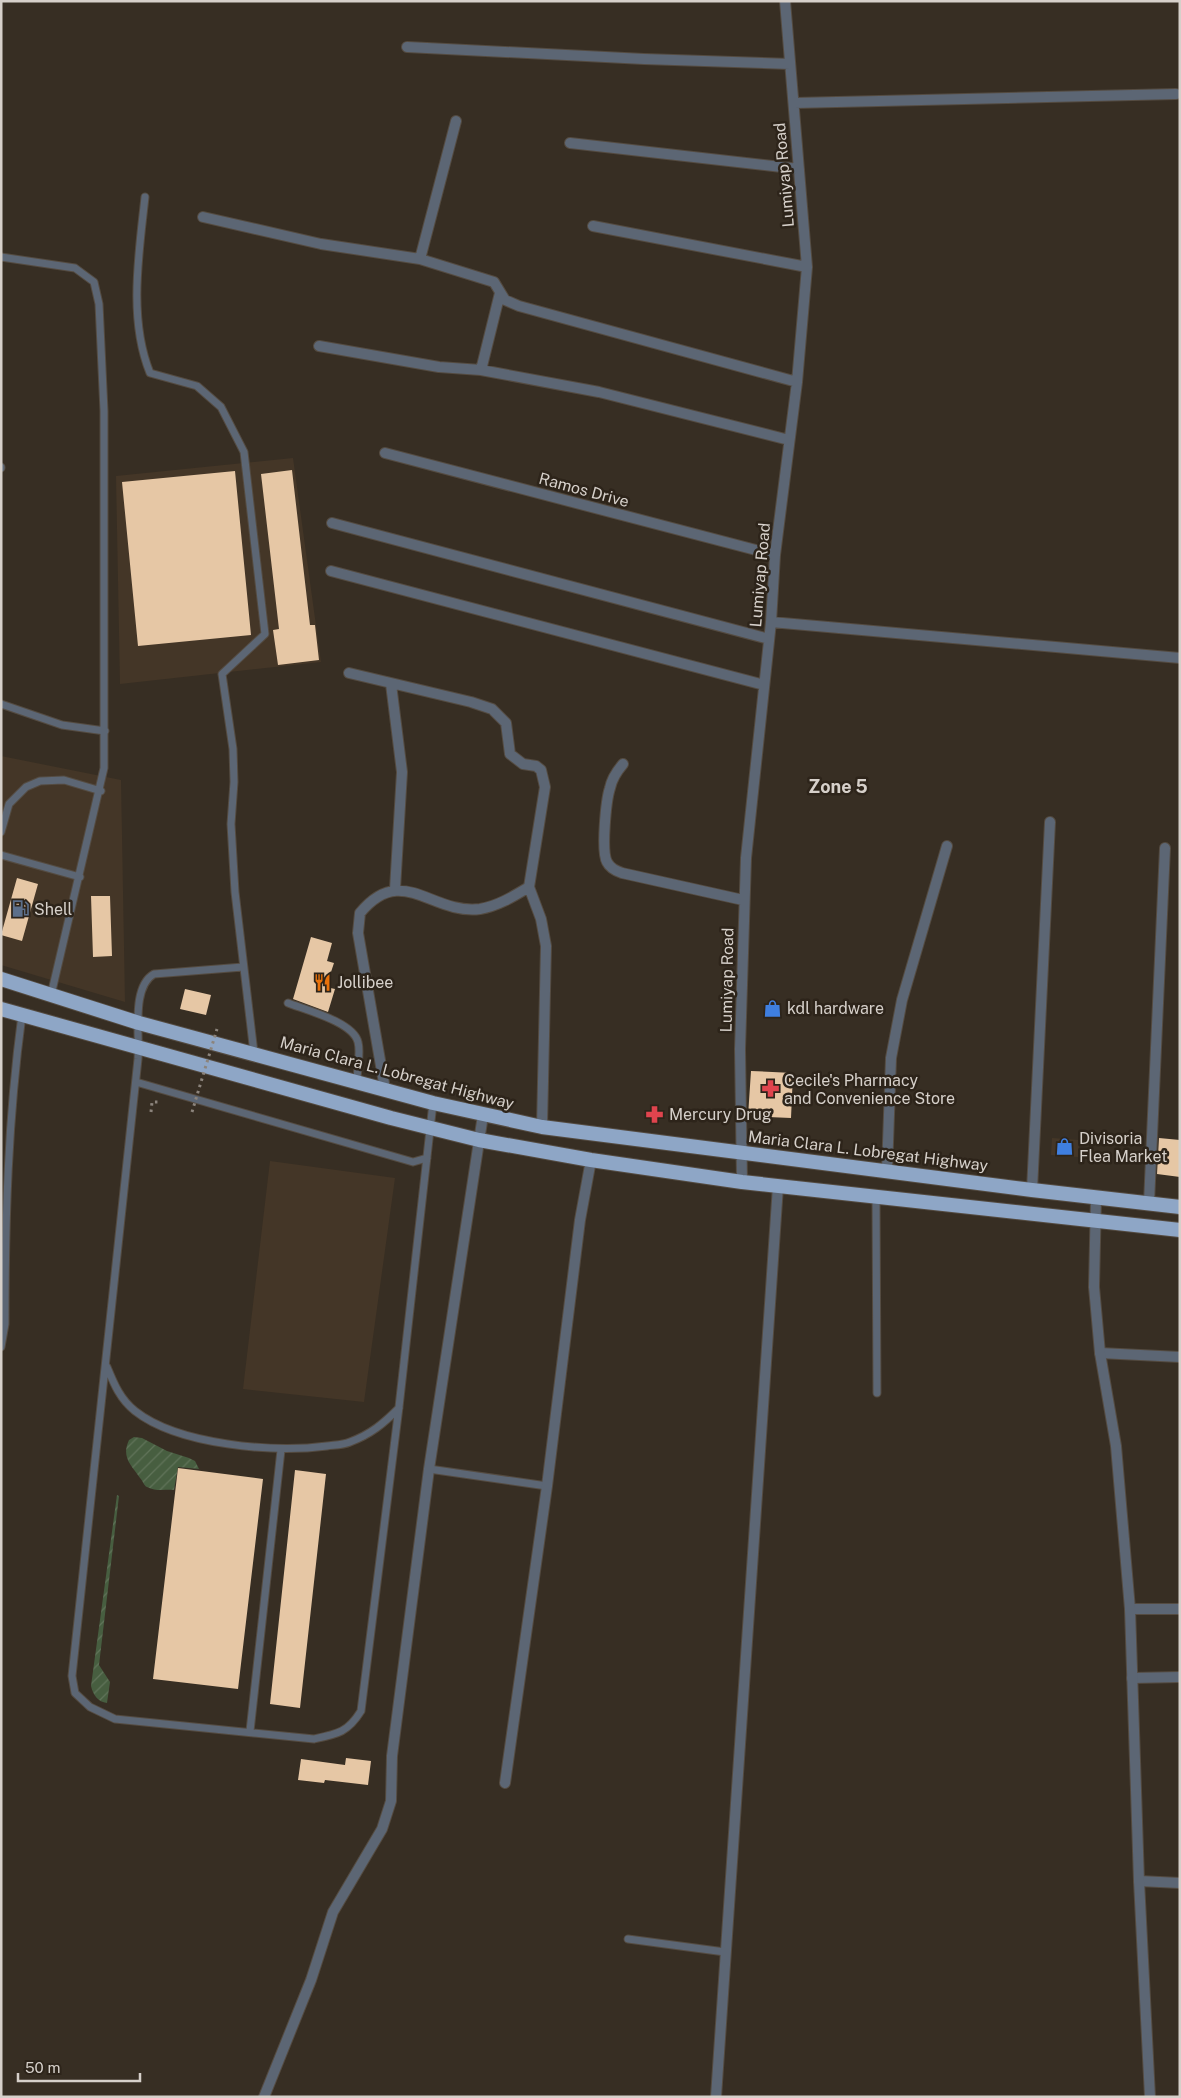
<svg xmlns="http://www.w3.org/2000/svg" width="1181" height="2098" viewBox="0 0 1181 2098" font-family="'Public Sans',sans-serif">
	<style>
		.built { fill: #443627 }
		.garden { fill: url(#garden-furrows) }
		.building { fill: #e6c7a5 }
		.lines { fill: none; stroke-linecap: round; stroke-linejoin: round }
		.service-casing { stroke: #544b41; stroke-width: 9 }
		.minor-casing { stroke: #544b41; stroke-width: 12 }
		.tertiary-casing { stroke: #544b41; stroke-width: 12 }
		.trunk-casing { stroke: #544b41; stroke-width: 16 }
		.path { stroke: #8c847c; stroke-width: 3; stroke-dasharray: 2.5 4; stroke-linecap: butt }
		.service { stroke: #5c6674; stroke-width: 7 }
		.minor { stroke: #5c6674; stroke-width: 10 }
		.tertiary { stroke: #5c6674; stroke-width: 10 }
		.trunk { stroke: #8ea6c6; stroke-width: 14 }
		.path-bridge { stroke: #8c847c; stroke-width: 3; stroke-dasharray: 2.5 4; stroke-linecap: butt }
		.labels { text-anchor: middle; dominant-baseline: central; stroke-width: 5; stroke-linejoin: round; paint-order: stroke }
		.street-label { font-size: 16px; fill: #d6d0ca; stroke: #2d241a }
		.poi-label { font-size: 16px; fill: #d6d0ca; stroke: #2d241a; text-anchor: start }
		.neighbourhood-label { font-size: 18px; font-weight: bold; fill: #d6d0ca; stroke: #2d241a }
	</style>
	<defs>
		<pattern id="garden-furrows" width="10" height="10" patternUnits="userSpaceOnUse" patternTransform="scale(1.25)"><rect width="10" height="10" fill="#475e40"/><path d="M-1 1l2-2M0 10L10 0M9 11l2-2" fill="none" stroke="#61745a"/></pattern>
	</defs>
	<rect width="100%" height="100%" fill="#372e23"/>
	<path class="built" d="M293 458 321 662 120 684 116 476Z
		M1 756 121 780 125 1002 1 965Z
		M1052 1138 1079 1140 1078 1157 1051 1155Z
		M270 1161 395 1178 364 1402 243 1389Z"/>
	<path class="garden" d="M134 1437 142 1438 167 1451 189 1458 195 1461 199 1469 178 1467 174 1490C165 1489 157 1492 147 1487 144 1486 143 1481 140 1478 131 1465 121 1457 129 1440Z
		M117 1495 119 1496 99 1665 110 1682 107 1703C98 1702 93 1695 91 1686Z"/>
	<path class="building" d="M292 470 310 625H315L319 660 278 665 273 630 279 629 261 474Z
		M235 471 251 635 138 646 122 482Z
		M17 878 38 884 22 941 1 935Z
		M91 896H110L112 956 93 957Z
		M311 937 332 943 327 961 334 963 326 987 335 989 328 1012 293 999Z
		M185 989 211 995 206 1015 180 1009Z
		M751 1071 793 1073 791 1118 748 1116Z
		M1159 1138 1180 1140V1177L1157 1174Z
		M178 1468 263 1479 238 1689 153 1679Z
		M295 1470 326 1474 300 1708 270 1704Z
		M346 1758 371 1761 368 1785 325 1780 324 1783 298 1780 301 1759 345 1765Z"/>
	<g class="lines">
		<defs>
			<path id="service" d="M145 197C139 253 128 319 150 373L197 386 221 407 244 452 265 634 222 674 233 749 234 782 231 824 235 892 254 1053
				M1 257 75 268 94 282 99 304 104 411V768L51 995
				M1 467V468
				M1 704 62 725 105 731
				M1 832 9 804 26 787 40 781 64 780 101 791
				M1 855 80 877
				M243 967 154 974C131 987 140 1035 138 1059L72 1676 75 1693 90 1707 115 1719 314 1739C338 1734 348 1732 361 1711L399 1407 433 1103
				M288 1003C306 1010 353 1022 358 1042 361 1053 357 1070 357 1081
				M136 1082 413 1162 427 1158
				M876 1197 877 1393
				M1 1347 5 1324C5 1220 8 1118 22 1015
				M107 1367C114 1384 120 1399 135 1411 178 1445 274 1453 327 1446 334 1445 343 1445 350 1442 371 1434 383 1424 399 1408
				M429 1469 547 1486
				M250 1731 281 1450
				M628 1939 725 1952"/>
			<path id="minor" d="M407 47 644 59 790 64
				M794 103 1176 94
				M570 143 799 169
				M203 217 321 244 420 259 494 282 505 300 519 306 797 382
				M593 226 807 267
				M420 259 456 121
				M319 346 439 367 481 370 599 392 789 440
				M481 370 500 293
				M385 453 775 555
				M332 523 769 639
				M331 571 764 685
				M771 622 1180 658
				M349 673 471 702 492 709 506 723 510 754 523 764 536 766 541 770 545 787 529 887C514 896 498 906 480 909 431 915 402 862 360 913L358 933 385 1089
				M391 684 402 772 395 889
				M623 764C617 771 612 778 610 788 606 800 601 851 607 862 610 868 616 871 622 873L743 900
				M529 887 541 919 546 946 542 1127
				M887 1171 891 1058 902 1000 947 846
				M742 1182 740 1049 746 858 771 622 775 555 797 382 807 267 785 1
				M1032 1190 1050 822
				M1149 1203 1165 848
				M1100 1353 1180 1357
				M1130 1609H1180
				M1132 1678 1180 1677
				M505 1783 547 1486 580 1220 591 1160
				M1139 1881 1180 1883
				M264 2097 311 1980 333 1912 382 1829 391 1801 392 1756 429 1469 483 1115
				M716 2097 778 1186"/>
			<path id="tertiary" d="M1096 1198 1094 1287 1100 1353 1116 1446 1130 1609 1139 1881 1150 2097"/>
			<path id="trunk" d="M1 979 139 1023 433 1103 542 1127 1032 1190 1180 1207
				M1 1009 391 1118 479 1140 591 1160 742 1182 1180 1230"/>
		</defs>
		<use href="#service" class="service-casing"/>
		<use href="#minor" class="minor-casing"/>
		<use href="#tertiary" class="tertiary-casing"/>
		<use href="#trunk" class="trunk-casing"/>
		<path class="path" d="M151 1112 152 1102H159"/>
		<use href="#service" class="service"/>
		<use href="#minor" class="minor"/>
		<use href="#tertiary" class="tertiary"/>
		<use href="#trunk" class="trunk"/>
		<path class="path-bridge" d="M192 1112 217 1029"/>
	</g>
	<defs>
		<symbol id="fuel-bare" viewBox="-9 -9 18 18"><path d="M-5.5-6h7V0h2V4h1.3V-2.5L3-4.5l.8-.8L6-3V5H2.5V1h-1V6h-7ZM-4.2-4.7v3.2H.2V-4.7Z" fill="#5c6f8a" stroke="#2d241a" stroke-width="2.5" paint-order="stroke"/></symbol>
		<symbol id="restaurant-bare" viewBox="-9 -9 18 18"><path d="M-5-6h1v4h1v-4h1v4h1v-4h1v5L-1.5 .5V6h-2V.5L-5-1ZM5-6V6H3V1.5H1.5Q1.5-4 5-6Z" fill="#e8710a" stroke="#2d241a" stroke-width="2.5" paint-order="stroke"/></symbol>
		<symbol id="shop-bare" viewBox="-9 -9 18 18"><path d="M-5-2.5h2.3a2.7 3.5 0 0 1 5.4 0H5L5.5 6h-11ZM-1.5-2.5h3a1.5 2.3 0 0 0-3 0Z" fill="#3f7fe0" stroke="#2d241a" stroke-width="2.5" paint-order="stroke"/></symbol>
		<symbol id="pharmacy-bare" viewBox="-9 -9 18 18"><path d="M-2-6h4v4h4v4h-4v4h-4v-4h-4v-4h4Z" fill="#e0444e" stroke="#2d241a" stroke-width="2.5" paint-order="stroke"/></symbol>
	</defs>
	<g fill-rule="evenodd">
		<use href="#fuel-bare" x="8" y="896" width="25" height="25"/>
		<use href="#restaurant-bare" x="310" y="970" width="25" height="25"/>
		<use href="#shop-bare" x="760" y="996" width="25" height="25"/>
		<use href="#pharmacy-bare" x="758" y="1076" width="25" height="25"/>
		<use href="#pharmacy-bare" x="642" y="1102" width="25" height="25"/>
		<use href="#shop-bare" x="1052" y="1134" width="25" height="25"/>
	</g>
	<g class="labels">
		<g class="street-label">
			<text transform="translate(784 175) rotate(-95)">Lumiyap Road</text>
			<text transform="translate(584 490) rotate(15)">Ramos Drive</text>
			<text transform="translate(760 575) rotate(-85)">Lumiyap Road</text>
			<text transform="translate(727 980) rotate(-89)">Lumiyap Road</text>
			<text transform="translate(397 1073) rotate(15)">Maria Clara L. Lobregat Highway</text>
			<text transform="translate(868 1151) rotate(7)">Maria Clara L. Lobregat Highway</text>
		</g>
		<g class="poi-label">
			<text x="34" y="909">Shell</text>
			<text x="337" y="982">Jollibee</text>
			<text x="787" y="1008">kdl hardware</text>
			<text x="784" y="1080">Cecile's Pharmacy<tspan x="784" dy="18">and Convenience Store</tspan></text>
			<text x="669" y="1114">Mercury Drug</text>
			<text x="1079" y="1138">Divisoria<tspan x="1079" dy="18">Flea Market</tspan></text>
		</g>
		<g class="neighbourhood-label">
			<text x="838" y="786">Zone 5</text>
		</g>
	</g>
	<rect width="1181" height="2098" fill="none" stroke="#d6d0ca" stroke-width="5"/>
	<path d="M18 2073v8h122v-8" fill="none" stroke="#d6d0ca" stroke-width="2.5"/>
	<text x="25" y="2073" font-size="15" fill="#d6d0ca" stroke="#2d241a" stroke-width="4" paint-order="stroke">50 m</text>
</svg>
